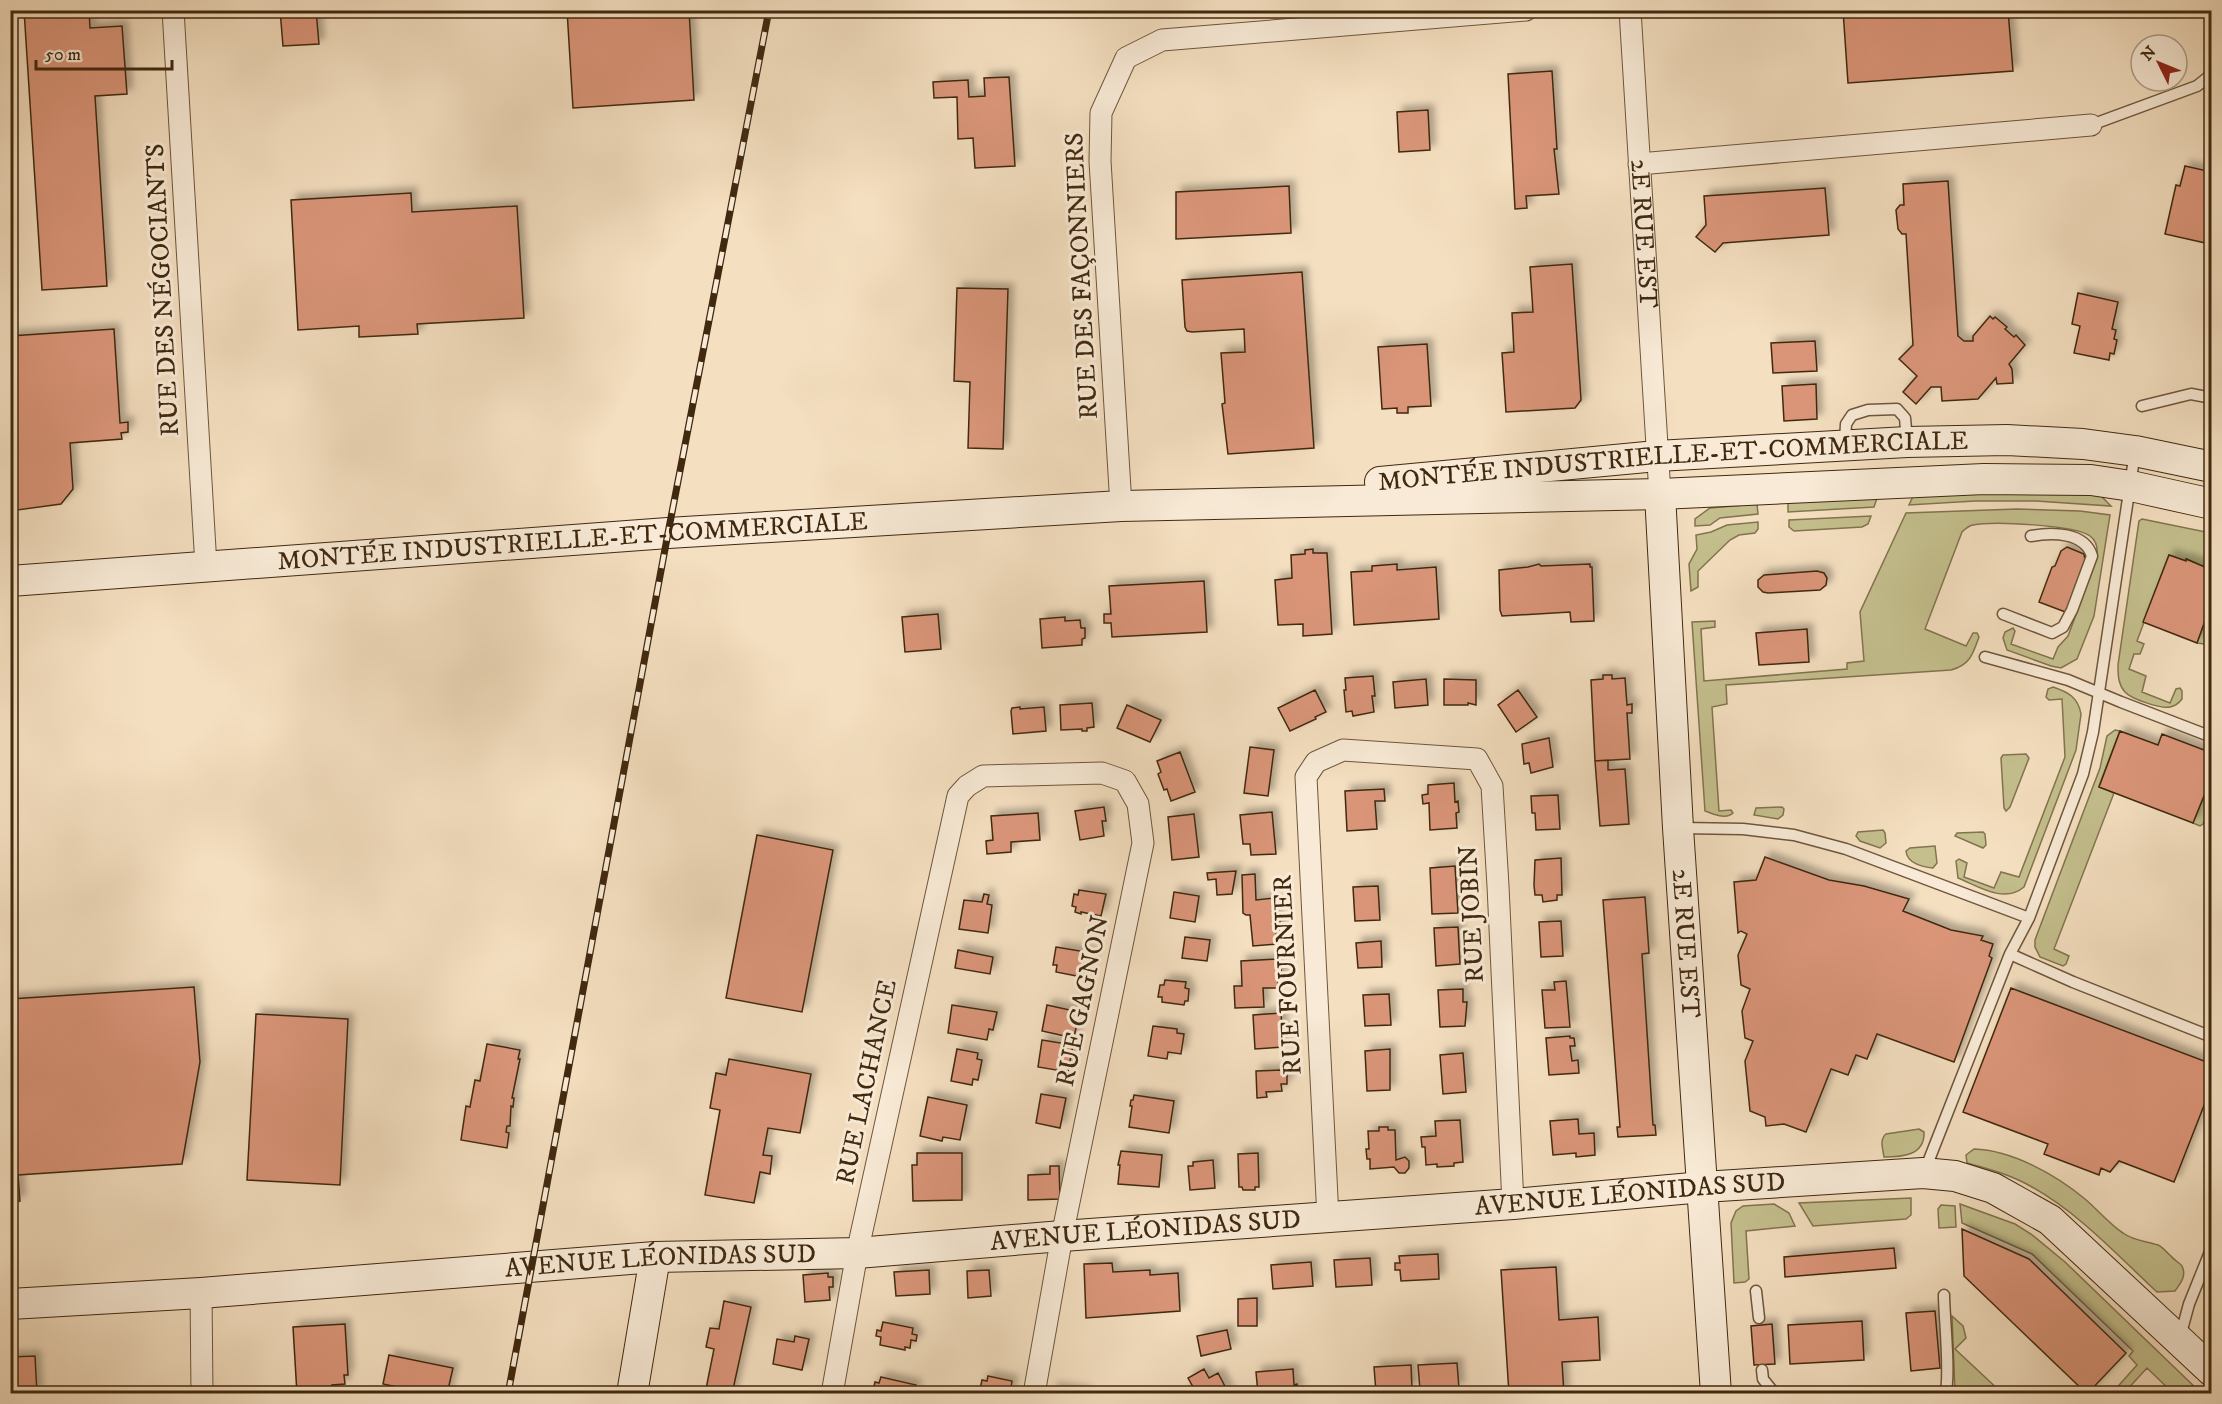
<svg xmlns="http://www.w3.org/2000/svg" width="2222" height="1404" viewBox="0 0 2222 1404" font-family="'IM FELL DW Pica',serif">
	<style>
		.green { fill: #c4bf8d; stroke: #82744e; stroke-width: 1.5 }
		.building { fill: #da9579; stroke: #41290f; stroke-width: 1.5; filter: url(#shadow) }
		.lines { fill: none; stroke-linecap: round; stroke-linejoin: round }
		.lane-casing { stroke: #6e563b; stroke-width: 13 }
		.street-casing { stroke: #6e563b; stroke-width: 23 }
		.secondary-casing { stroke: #41290f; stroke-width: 32 }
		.lane { stroke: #f8ead6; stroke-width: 10 }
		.street { stroke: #f8ead6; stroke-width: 21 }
		.secondary { stroke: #f8ead6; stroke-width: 30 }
		.rail-casing { stroke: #41290f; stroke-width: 7 }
		.rail { stroke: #f8ead6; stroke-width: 4.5; stroke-dasharray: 14; stroke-linecap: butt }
		.labels { text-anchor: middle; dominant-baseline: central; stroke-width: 6; stroke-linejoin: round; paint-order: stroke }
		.street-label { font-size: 26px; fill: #41290f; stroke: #f8ead6 }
	</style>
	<defs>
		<filter id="shadow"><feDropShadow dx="5.5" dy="-5.5" stdDeviation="3" flood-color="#0004"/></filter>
	</defs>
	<rect width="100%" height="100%" fill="#f4dfc0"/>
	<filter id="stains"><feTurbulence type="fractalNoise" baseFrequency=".00333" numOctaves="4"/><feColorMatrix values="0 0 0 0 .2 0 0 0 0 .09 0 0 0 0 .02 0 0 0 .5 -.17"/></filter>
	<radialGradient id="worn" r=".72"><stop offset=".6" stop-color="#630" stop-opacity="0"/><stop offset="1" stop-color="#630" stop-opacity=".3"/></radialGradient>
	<path class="green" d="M1915 492H2060L2101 496 2111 506 2036 501H1975L1909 505Z
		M1878 495 1874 507 1788 512V502Z
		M1757 504 1758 514 1720 518 1710 525 1695 526V519L1710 508Z
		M2017 509 2080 511 2110 515 2094 616 2077 659 2061 668 2051 666 2007 650 2003 638 2005 632 2013 628 2015 631 2011 644 2053 659 2058 647 2068 636 2097 558C2098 550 2097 541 2090 536 2076 525 1993 521 1973 525 1968 526 1965 529 1962 532L1925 629 1966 646 1973 633H1977L1979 637C1973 654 1970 665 1951 670L1726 685 1727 704 1712 707 1719 811 1731 810 1733 813C1726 820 1714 814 1705 811L1692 622 1715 621V627L1701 629 1704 681 1847 669V663L1864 661 1860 612 1906 513Z
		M1871 516 1868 524 1862 527 1794 531 1789 527V520Z
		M2142 519 2211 533V570L2187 559 2186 561 2169 555 2137 641 2144 644 2140 654H2134L2129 669 2146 676 2142 692 2170 703 2176 689 2180 688 2182 691V699C2179 703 2175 706 2170 707 2161 709 2131 699 2125 692 2118 684 2118 675 2118 665L2139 521Z
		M1758 522V529L1755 533 1739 535 1730 540 1698 571V587L1691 591 1689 564 1697 549 1696 535 1711 532 1727 525Z
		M2207 615 2211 616 2209 626 2211 627V643L2205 644 2197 643Z
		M2053 687C2068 692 2078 697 2081 714L2076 750 2024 887C2004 904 1978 886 1958 878L1956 861 1959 859 1967 863 1964 877 1994 888 2001 872 2019 877 2065 757 2062 699 2049 700 2046 697 2048 689Z
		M2115 730 2120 731 2099 786 2114 793 2054 949 2069 956 2066 964 2063 966 2040 957 2035 947V940L2100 768 2107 736Z
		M2026 754 2029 758 2010 807 2006 811 2004 808 2001 758 2003 755Z
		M2207 788 2211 790V801L2203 824 2200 826 2193 823Z
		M1782 807 1784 809 1783 815 1778 819 1754 815 1756 808Z
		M1883 830 1885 833 1886 843 1880 848 1860 841 1856 836 1858 832Z
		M1983 832 1985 834 1986 845 1983 848 1955 836 1957 833Z
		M1935 846 1937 863 1933 868C1922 867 1907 863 1906 851L1910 848Z
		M1919 1129 1924 1132C1925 1156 1901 1157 1884 1157 1883 1149 1879 1140 1886 1134Z
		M1974 1149C2012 1150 2056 1175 2085 1199 2098 1210 2109 1224 2123 1233 2134 1241 2146 1241 2158 1245 2163 1247 2167 1253 2172 1257 2174 1260 2180 1263 2182 1266 2187 1276 2180 1284 2175 1291L2157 1292C2117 1255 2080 1214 2032 1187 2012 1175 1989 1169 1967 1163L1966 1155Z
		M1911 1198V1215L1906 1219 1813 1226 1799 1203Z
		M1774 1204 1789 1213 1795 1226 1746 1231 1749 1279 1745 1282 1734 1283 1731 1223 1736 1211 1743 1206Z
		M1960 1204 2015 1224 2031 1234 2065 1262 2201 1393H2173L2147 1368 2124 1393H2112L2137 1365 2129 1356 2133 1351 2032 1254 1962 1223Z
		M1941 1205 1955 1206 1956 1227 1939 1228 1938 1209Z
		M1952 1316 1963 1326 1966 1338 1955 1349 2002 1393H1955Z"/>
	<path class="building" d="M24 10H89L90 28 122 26 127 94 95 96 107 286 42 290Z
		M280 10H316L319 44 283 46Z
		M567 10H689L694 100 573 108Z
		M1843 10H2008L2013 71 1848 83Z
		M1552 71 1557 149H1554L1559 194 1526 196 1527 208 1515 209 1508 74Z
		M1009 77 1015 166 975 168 973 138 958 139 957 97 934 98 933 82 968 80 969 97 985 96 984 78Z
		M1428 110 1430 150 1399 152 1397 112Z
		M2185 166 2212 172V236L2210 244 2165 234 2176 185 2180 186Z
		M1948 181 1958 336 1964 341H1973V336L1990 316 1993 319 1995 317 2007 327 2005 329 2014 337 2016 335 2025 345 2009 364 2012 369 2013 383 1997 384 1996 378 1978 399 1942 401 1941 387H1931L1916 404 1903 392 1917 376 1899 359 1913 345 1906 234H1902L1898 229 1896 210 1900 205H1904L1903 184Z
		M1289 186 1291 233 1176 239V192Z
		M1825 188 1829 235 1723 243 1715 252 1696 237 1706 225 1704 196Z
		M411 193 412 212 517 206 524 318 417 324 418 334 359 337V326L298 330 291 200Z
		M1572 264 1581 400 1575 408 1506 412 1502 353 1514 352 1512 313 1533 312 1530 267Z
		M1302 272 1314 448 1228 454 1222 404 1225 403 1221 353 1245 352 1244 329 1192 332 1187 331 1185 327 1182 280Z
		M957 288 1008 289 1003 449 968 448 970 382 954 381Z
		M2078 293 2118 302 2112 329 2116 330 2114 339 2117 340 2114 354 2110 353 2109 360 2074 353 2080 326 2072 324Z
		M114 329 120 423 128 422V432L121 433 122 439 70 443 73 489 61 504 10 511V336Z
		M1815 341 1817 371 1773 373 1771 343Z
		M1427 344 1431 406 1408 407V413H1397V408L1382 409 1378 347Z
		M1816 384 1817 419 1784 421 1782 386Z
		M2067 547 2084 554 2086 565 2068 613 2039 602 2052 567 2055 566 2061 551Z
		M1313 549V553H1327L1332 634 1303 636V624L1278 625 1275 580 1292 578 1291 555 1305 554V550Z
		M2169 555 2186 561V559L2212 570V616L2207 615 2197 643 2143 622Z
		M1397 564V570L1436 567 1439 619 1354 625 1351 572 1372 571V566Z
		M1539 564 1541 566 1590 564V567H1592L1594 621 1571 622 1570 612 1502 616 1500 610 1499 570 1528 567Z
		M1817 571 1824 573 1827 578 1826 585 1820 590 1768 593 1763 592 1758 587V580L1764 575Z
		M1204 581 1207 632 1112 637 1111 623H1104V614H1111L1109 586Z
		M938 614 941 649 905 652 902 617Z
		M1065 617V621L1080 620 1081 628H1085V638L1082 639V645L1042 648 1040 619Z
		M1807 629 1809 662 1759 665 1756 633Z
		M1603 675H1612V679L1625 678 1627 705 1632 704V713H1627L1630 759 1595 761 1591 680 1603 679Z
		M1373 676 1375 696H1372L1374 712 1353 716 1352 711 1346 712 1344 690H1346L1345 678Z
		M1426 679 1428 705 1395 708 1393 682Z
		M1444 679 1476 680V705L1468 703V705H1444Z
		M1315 690 1326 712 1315 717 1316 719 1290 731 1278 708Z
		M1518 690 1537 717 1516 732 1498 705Z
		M1092 703 1094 727 1087 728V731H1082V729L1061 730 1060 705Z
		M1127 705 1161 720 1150 742 1117 728Z
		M1020 707V709L1044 707 1046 731 1013 734 1011 711 1012 708Z
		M2120 731 2158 745 2162 734 2212 753V776L2193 823 2099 787Z
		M1549 738 1553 767 1531 773 1529 763 1524 764 1522 744Z
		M1250 747 1274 750 1268 796 1244 793Z
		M1180 752 1195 792 1171 801 1167 789 1164 790 1158 774 1161 772 1157 761Z
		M1608 760V770L1625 769 1629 824 1600 826 1595 761Z
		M1454 783 1455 802 1458 801 1459 812 1456 813 1457 828 1430 830 1429 803 1423 804 1422 795 1428 794V785Z
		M1384 789 1385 801H1375L1377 829 1347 831 1345 791Z
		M1558 795 1560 829 1536 830 1535 813H1532L1531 796Z
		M1104 807 1106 821H1102L1104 836 1080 840 1075 811Z
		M1272 812 1276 854 1251 855 1250 844H1243L1240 815Z
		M1038 813 1040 840 1011 842V852L987 854 986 841 993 840 991 816Z
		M1194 814 1199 857 1172 860 1168 817Z
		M757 835 833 850 802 1012 726 998Z
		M1765 857 1829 880 1864 886 1909 899 1903 911 1951 930 1983 936 1981 940 1993 944 1989 956 1992 958 1954 1062 1877 1034 1867 1059 1856 1055 1848 1075 1831 1069 1806 1132 1784 1124 1766 1126 1765 1117 1750 1111 1745 1061 1753 1041 1745 1038 1742 1011 1750 989 1741 985 1738 955 1747 934 1741 931 1738 933 1734 882 1756 880Z
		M1561 858 1562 895H1557V900L1543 902 1542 895H1535L1534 885 1535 860Z
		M1455 866 1458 913 1432 914 1430 868Z
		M1236 871 1232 894 1217 895 1216 879 1208 880 1207 873Z
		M1255 874 1256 900 1274 898 1276 923 1280 922V930H1276L1277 944 1253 946 1250 915H1246L1243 913 1242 875Z
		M1378 886 1380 920 1355 921 1353 887Z
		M1079 890 1106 894 1101 916 1081 912V914L1075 912 1076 907 1072 906 1074 894 1078 895Z
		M1174 892 1199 896 1195 922 1170 918Z
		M984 894 989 895 987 904 992 905 988 933 959 929 964 900 982 902Z
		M1645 897 1649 953 1642 954 1653 1125H1655L1656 1135 1618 1137 1617 1127H1620L1603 900Z
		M1561 921 1563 956 1541 957 1539 922Z
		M1458 927 1460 964 1436 966 1434 928Z
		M1185 937 1210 940 1207 961 1182 958Z
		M1381 941 1382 967 1358 968 1356 943Z
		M1056 947 1092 953 1087 978 1056 972 1057 965H1053Z
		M958 950 993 957 990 974 955 968Z
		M1277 959V969H1281L1282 978H1278V988H1263L1264 1007 1235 1008 1234 986H1242L1241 961Z
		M1165 980 1186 982 1185 988 1189 989 1188 1001H1185L1184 1005 1162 1002V997H1158L1160 985H1164Z
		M1566 981 1570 1027 1545 1028 1542 990H1555L1554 982Z
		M194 987 200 1062 182 1164 18 1175 20 1201 10 1202V999Z
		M2011 988 2212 1064V1085L2174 1182 2119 1161 2110 1172 2101 1168 2099 1175 2044 1154 2048 1144 1963 1112Z
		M1463 989V1002H1467L1465 1026 1440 1027 1438 990Z
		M1389 994 1391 1025 1365 1026 1363 995Z
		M952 1005 997 1012 993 1030 989 1029 987 1040 948 1033Z
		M1047 1005 1079 1012 1074 1038 1042 1031Z
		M1281 1013 1283 1047 1255 1049 1253 1015Z
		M256 1014 348 1019 340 1185 247 1180Z
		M1153 1026 1177 1029V1033L1184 1034 1181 1054 1168 1052 1167 1059 1148 1056Z
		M1570 1036V1038H1574L1575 1046H1570L1572 1061 1578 1060 1579 1073 1549 1075 1546 1038Z
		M1042 1040 1073 1045 1068 1072 1038 1067Z
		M487 1044 520 1050 518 1059H520L512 1098H514L513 1107 511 1106 510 1126H507L506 1132 509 1133 507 1148 461 1140 466 1106 470 1107 475 1080 480 1081Z
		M957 1049 978 1053 977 1059 982 1060 978 1080 973 1079 972 1085 951 1081Z
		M1390 1049V1090L1367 1091 1365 1051Z
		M1463 1053 1466 1092 1443 1094 1440 1055Z
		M729 1059 811 1074 800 1133 768 1128 763 1155 772 1156 770 1174 760 1172 754 1203 705 1195 720 1110 710 1108 716 1073 726 1075Z
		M1282 1070V1076L1287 1075V1084H1281L1282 1091 1266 1092 1267 1097 1257 1098 1256 1071Z
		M1041 1094 1066 1098 1060 1128 1036 1123Z
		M1134 1095 1174 1101 1169 1133 1129 1127 1132 1106H1130L1131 1100H1133Z
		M928 1097 967 1105 960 1140 943 1137 942 1141 920 1136Z
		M1578 1119 1579 1134 1594 1133 1595 1155 1576 1157V1153L1553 1155 1550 1121Z
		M1460 1120 1463 1162 1454 1163V1166L1437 1167V1164L1426 1165 1425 1147H1422L1421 1137 1436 1136 1435 1121Z
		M1379 1127H1388V1130H1395L1396 1160 1405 1157 1409 1161V1168L1405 1173H1399L1394 1167 1370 1169V1159H1367L1366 1149H1369L1368 1131H1379Z
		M1121 1151 1162 1155 1159 1187 1118 1184 1120 1165H1118Z
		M917 1153H962V1200L913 1201 912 1165H917Z
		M1258 1153 1259 1187H1255V1190H1243L1242 1187H1239L1238 1154Z
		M1213 1160 1215 1188 1190 1190 1188 1166H1193V1162Z
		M1050 1166H1059L1060 1199 1028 1200V1175L1050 1174Z
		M1962 1229 2029 1259 2126 1353 2087 1394 1964 1276Z
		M1894 1248 1896 1268 1785 1277 1784 1257Z
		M1438 1254 1439 1279 1401 1281 1400 1270H1395V1263H1400L1399 1256Z
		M1370 1258 1372 1285 1336 1287 1334 1260Z
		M1311 1262 1313 1286 1273 1289 1271 1265Z
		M1112 1263 1113 1272 1150 1270V1275L1178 1273 1180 1311 1086 1318 1084 1264Z
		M1556 1267 1559 1320 1598 1317 1600 1360 1562 1362 1564 1394H1509L1501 1270Z
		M929 1270 930 1294 896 1296 894 1272Z
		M989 1270 991 1296 968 1298 967 1271Z
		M828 1273V1277H833V1287H829L830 1300 805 1302 803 1275Z
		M1257 1298V1326H1238V1299Z
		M724 1301 751 1307 732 1394H705L714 1349 706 1347 710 1328 719 1329Z
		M1935 1311 1940 1368 1911 1371 1906 1313Z
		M1862 1321 1864 1360 1790 1364 1788 1325Z
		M883 1322 913 1328 912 1334 917 1335 916 1341 911 1340 910 1348 905 1347V1350L880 1345 881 1337 876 1336 877 1330 881 1331Z
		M345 1324 348 1375H344L345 1384 332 1385 333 1394H297L293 1327Z
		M1772 1324 1775 1364 1754 1365 1751 1326Z
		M1227 1330 1231 1349 1201 1356 1197 1336Z
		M795 1336 809 1339 802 1370 773 1364 777 1339 794 1342Z
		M389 1355 453 1368 447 1394H431L383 1384Z
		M35 1356 37 1394H10V1357Z
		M1457 1363 1459 1388 1420 1390 1418 1365Z
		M1411 1365 1412 1389 1376 1392 1374 1367Z
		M1204 1369 1209 1378 1218 1373 1229 1394H1181L1193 1387 1188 1378Z
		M1293 1369 1294 1385 1297 1384 1298 1390 1294 1391V1394H1258L1256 1372Z
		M988 1376 1012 1381 1010 1394H979L982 1380 987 1381Z
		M881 1377 916 1385 914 1394H872L875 1382 879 1383Z
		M1052 1388 1085 1392V1394H1052Z"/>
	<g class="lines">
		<defs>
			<path id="lane" d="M2091 125 2197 86 2212 74
				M2142 406 2191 394 2212 398
				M1845 442 1846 424 1852 415 1868 410 1897 409 1905 418 1907 441
				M2003 614 2052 633 2063 627 2072 610 2092 556C2085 532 2052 532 2031 536
				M1985 657 2068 680 2121 702 2212 737
				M1681 828 1743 829 1794 835 1846 849 2029 918
				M2010 954 2073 982 2212 1037
				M1925 1170 2010 954 2029 918 2083 774 2093 732 2135 452
				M1756 1291 1759 1318
				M1944 1295C1944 1315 1951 1379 1945 1394
				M2180 1337 2189 1304 2212 1247
				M1762 1370 1763 1379 1775 1394"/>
			<g id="street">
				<path d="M173 10 206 566"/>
				<path id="s1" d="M1630 10 1660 494"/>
				<path d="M1639 164 2091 125"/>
				<path d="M1121 506 1100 161 1101 113 1126 58 1162 40 1526 10"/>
				<path d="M1328 1218 1306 777 1316 762 1343 750 1477 759 1492 786 1498 886 1513 1204"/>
				<path d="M201 1293 202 1394"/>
				<path d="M832 1394 857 1253 958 796 967 786 983 776 1102 773 1125 781 1138 804 1143 843 1062 1236 1034 1394"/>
			</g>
			<g id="secondary">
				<path id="s2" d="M1380 482 1657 456 1907 442 2007 440 2083 444 2135 451 2212 467"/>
				<path id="s3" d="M1660 494 1678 828 1716 1394"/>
				<path id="s4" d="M10 581 668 533 1121 506 1660 494 1984 479 2091 480 2131 486 2212 504"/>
				<path id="s5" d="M10 1304 201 1293 655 1257 857 1253 1062 1236 1513 1204 1703 1187 1923 1173 1955 1176 1993 1188 2050 1220 2212 1371"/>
				<path d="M632 1394 655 1257"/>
			</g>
		</defs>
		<use href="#lane" class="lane-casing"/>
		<use href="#street" class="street-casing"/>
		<use href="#secondary" class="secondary-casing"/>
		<use href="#lane" class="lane"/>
		<use href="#street" class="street"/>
		<use href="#secondary" class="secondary"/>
		<defs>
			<path id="rail" d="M508 1394 668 533 769 10"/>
		</defs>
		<use href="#rail" class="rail-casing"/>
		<use href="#rail" class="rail"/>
	</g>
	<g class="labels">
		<g class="street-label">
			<text stroke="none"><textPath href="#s1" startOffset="224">2E RUE EST</textPath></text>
			<text transform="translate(1082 276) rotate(-93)">RUE DES FAÇONNIERS</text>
			<text transform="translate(163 290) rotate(-93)">RUE DES NÉGOCIANTS</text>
			<text stroke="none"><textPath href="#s2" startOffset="294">MONTÉE INDUSTRIELLE-ET-COMMERCIALE</textPath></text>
			<text stroke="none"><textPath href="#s4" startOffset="564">MONTÉE INDUSTRIELLE-ET-COMMERCIALE</textPath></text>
			<text transform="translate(1472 914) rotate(-93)">RUE JOBIN</text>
			<text stroke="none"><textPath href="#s3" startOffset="450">2E RUE EST</textPath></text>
			<text transform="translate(1288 975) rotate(-93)">RUE FOURNIER</text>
			<text transform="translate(1083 1001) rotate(-78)">RUE GAGNON</text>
			<text transform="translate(867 1082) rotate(-78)">RUE LACHANCE</text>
			<text stroke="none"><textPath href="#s5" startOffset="1624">AVENUE LÉONIDAS SUD</textPath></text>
			<text stroke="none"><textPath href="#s5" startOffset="1138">AVENUE LÉONIDAS SUD</textPath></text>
			<text stroke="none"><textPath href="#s5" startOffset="652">AVENUE LÉONIDAS SUD</textPath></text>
		</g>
	</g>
	<rect width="2222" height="1404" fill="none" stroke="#f4dfc0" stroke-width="36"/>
	<rect x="12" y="12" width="2198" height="1380" fill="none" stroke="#41290f" stroke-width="3"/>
	<rect x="18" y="18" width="2186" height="1368" fill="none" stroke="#41290f" stroke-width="1.5"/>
	<g transform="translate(2159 63) rotate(313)"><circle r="28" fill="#f8ead6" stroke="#af9d86" stroke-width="1.5"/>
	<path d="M0-4.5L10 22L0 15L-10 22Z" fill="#8f2418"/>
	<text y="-9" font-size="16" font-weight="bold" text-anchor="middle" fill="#41290f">N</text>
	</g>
	<path d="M36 60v9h136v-9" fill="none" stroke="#41290f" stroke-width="3"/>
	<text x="45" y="60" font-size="18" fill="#41290f" stroke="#f8ead6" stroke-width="4.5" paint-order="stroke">50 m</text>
	<rect width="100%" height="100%" filter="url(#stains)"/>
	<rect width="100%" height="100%" fill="url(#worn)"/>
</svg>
